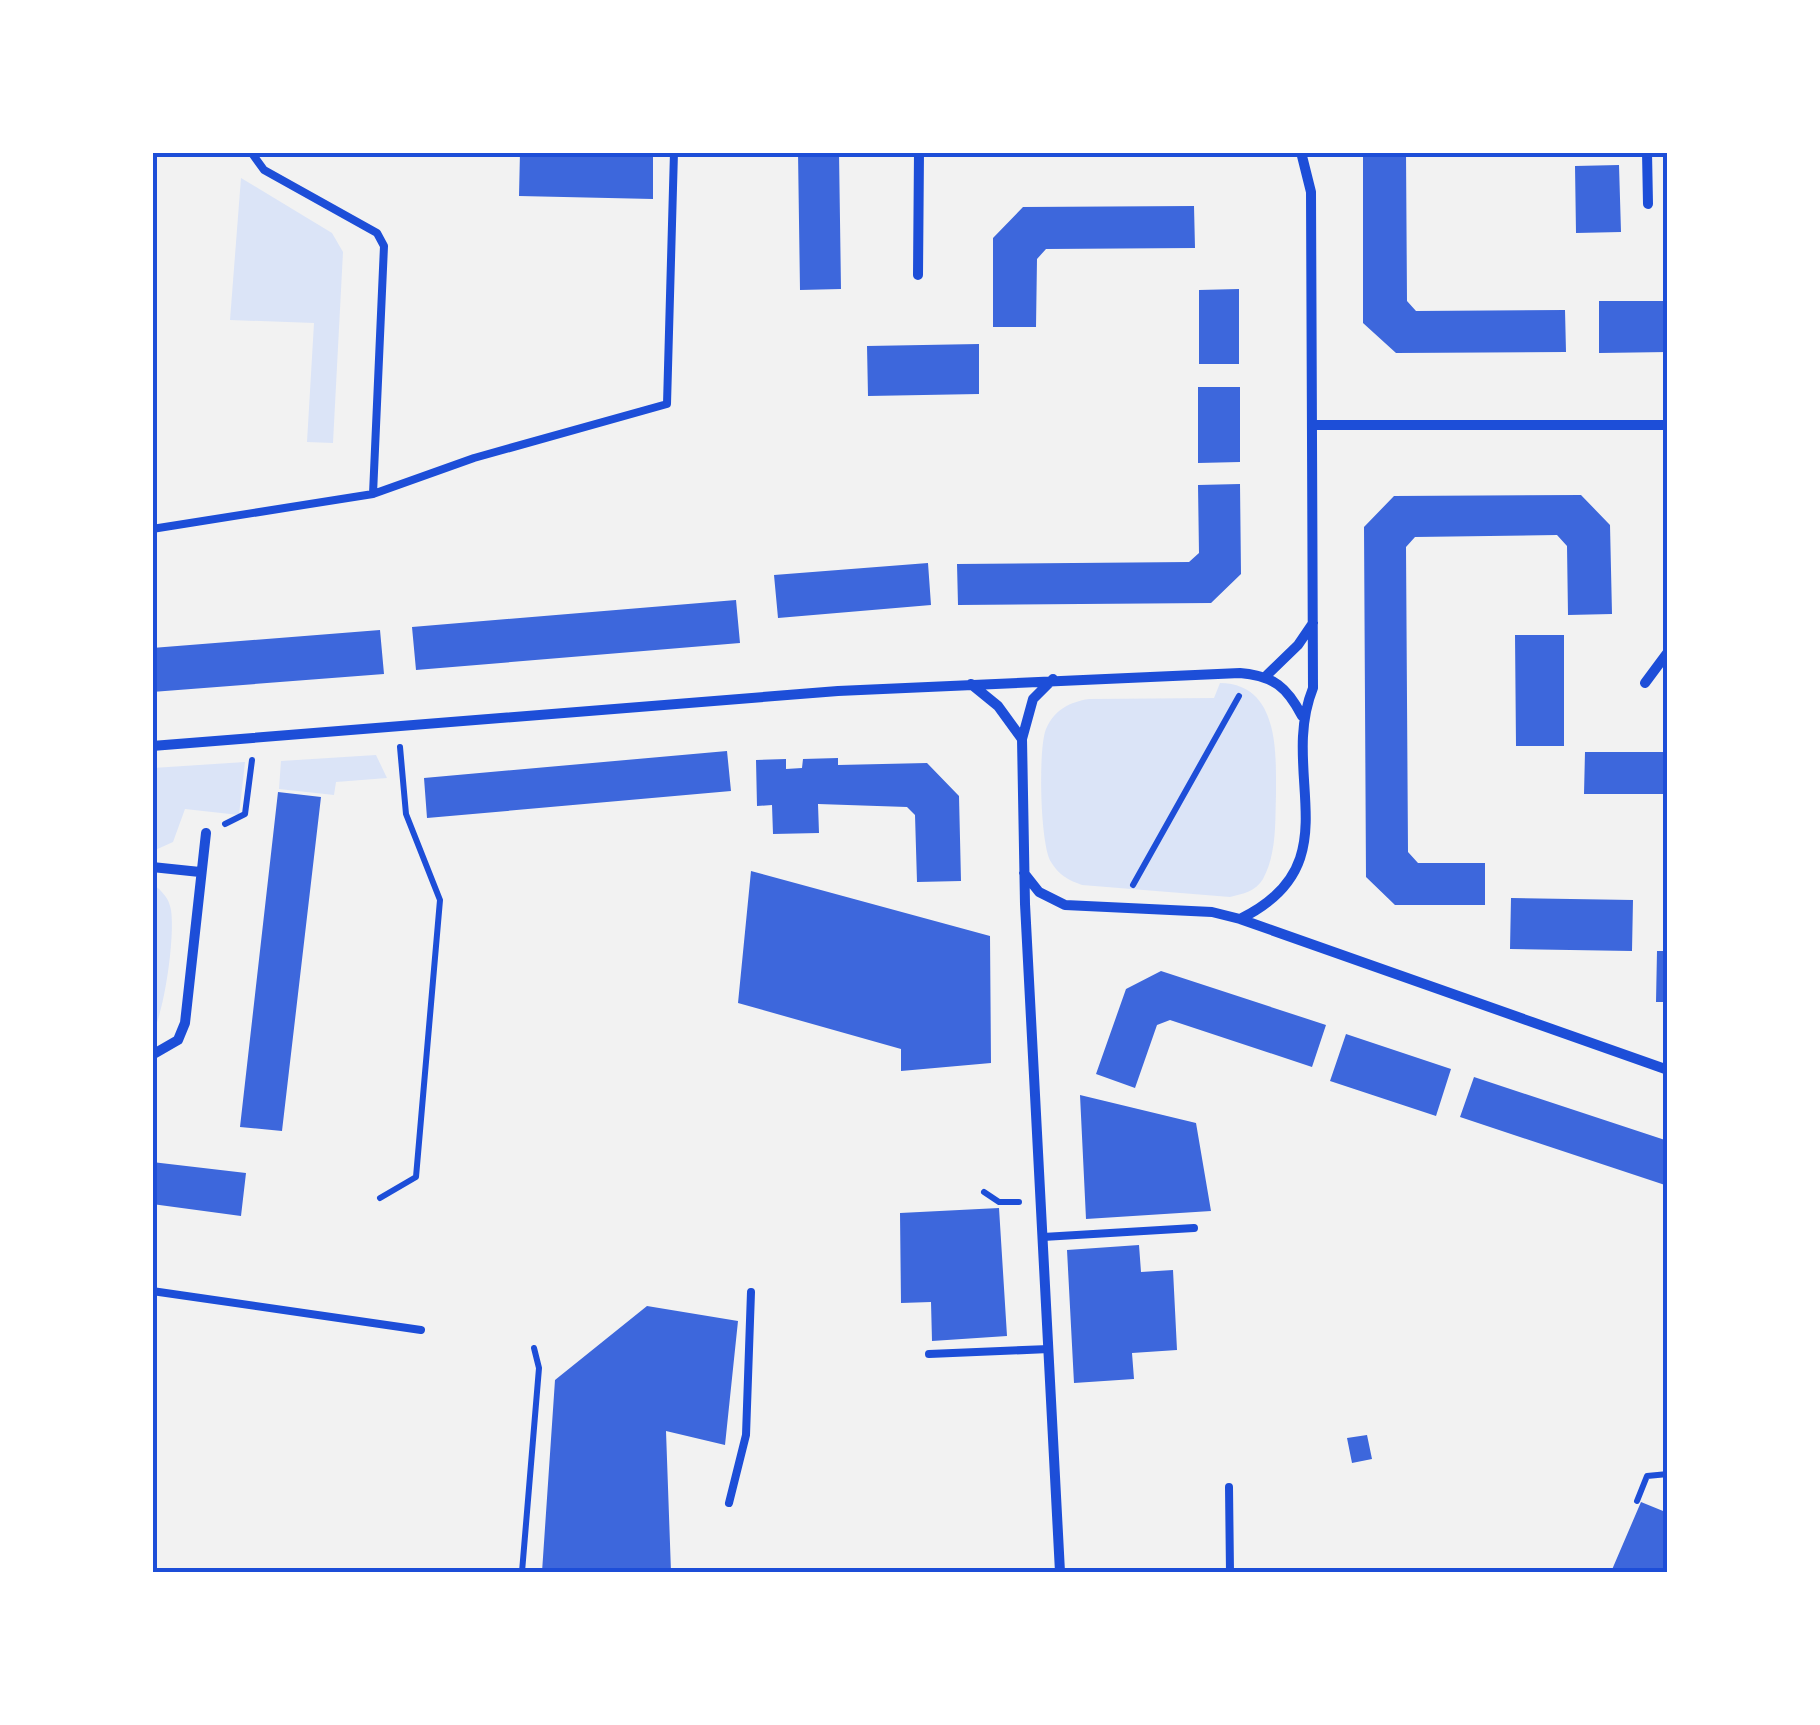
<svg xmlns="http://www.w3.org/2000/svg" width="1820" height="1725" viewBox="0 0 1820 1725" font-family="'Space Grotesk',sans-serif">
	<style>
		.green { fill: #dbe4f7 }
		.building { fill: #3d67dc }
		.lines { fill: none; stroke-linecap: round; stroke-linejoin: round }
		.path { stroke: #1d4ed8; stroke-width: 6 }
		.service { stroke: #1d4ed8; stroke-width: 8 }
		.minor { stroke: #1d4ed8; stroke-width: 10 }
		.neatline { fill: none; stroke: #1d4ed8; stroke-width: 4 }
	</style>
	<rect width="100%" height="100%" fill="#f2f2f2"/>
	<path class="green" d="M241 178 332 233 343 252 333 443 307 442 314 323 230 320Z
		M1220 683C1279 684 1276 751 1276 794 1275 822 1277 853 1263 879 1256 891 1243 894 1230 897L1082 885C1068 880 1059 875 1051 862 1040 845 1038 748 1046 729 1055 709 1070 702 1089 699L1214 698Z
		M376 755 387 778 336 782 334 795 279 789 281 761Z
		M245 762 239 815 185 809 173 842 153 851V768Z
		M153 884C162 891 169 898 171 910 175 936 165 1009 153 1032Z"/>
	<path class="building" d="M520 152H653V199L519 196Z
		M798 152H839L841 289 800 290Z
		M1363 152H1406L1407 301 1416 311 1565 310 1566 352 1396 353 1363 323Z
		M1619 165 1621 232 1576 233 1575 166Z
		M1194 206 1195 248 1046 249 1037 259 1036 327H993V238L1023 207Z
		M1239 289V364H1199V290Z
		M1599 301H1668V352L1599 353Z
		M979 344V394L868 396 867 346Z
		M1198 387H1240V462L1198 463Z
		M1240 484 1241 574 1211 603 958 605 957 564 1189 562 1199 553 1198 485Z
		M1581 495 1610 525 1612 614 1568 615 1567 546 1557 535 1415 537 1406 547 1408 852 1418 863H1485V905H1395L1366 877 1364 527 1394 496Z
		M928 563 931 605 778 618 774 575Z
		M736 600 740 643 416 670 412 627Z
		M380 630 384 674 152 692V648Z
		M1515 635H1564V746H1516Z
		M727 751 731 791 427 818 424 778Z
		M1585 752H1668V794H1584Z
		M838 758V765L927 763 959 796 961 881 917 882 915 815 907 807 818 804 819 833 773 834 772 805 757 806 756 760 786 759V769L802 768 803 759Z
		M278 792 321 797 282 1131 240 1127Z
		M751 871 990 936 991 1063 901 1071V1049L738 1003Z
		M1511 898 1633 900 1632 951 1510 949Z
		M1657 951H1668V1002H1656Z
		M1161 971 1326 1025 1312 1067 1170 1020 1157 1025 1135 1088 1096 1074 1126 989Z
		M1346 1034 1451 1069 1436 1116 1330 1081Z
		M1474 1077 1668 1141V1186L1460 1117Z
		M1080 1095 1196 1123 1211 1211 1086 1219Z
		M152 1162 246 1173 241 1216 152 1204Z
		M999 1208 1007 1336 932 1341 931 1302 901 1303 900 1213Z
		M1139 1245 1141 1272 1173 1270 1177 1350 1132 1353 1134 1379 1074 1383 1067 1250Z
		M647 1306 738 1321 725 1445 666 1431 671 1572H542L555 1380Z
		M1367 1435 1372 1459 1352 1463 1347 1438Z
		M1641 1502 1668 1513V1572H1611Z"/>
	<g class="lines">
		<path class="path" d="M225 824 245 814 252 760
			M1133 885 1239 696
			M984 1192 999 1202H1019
			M380 1198 416 1177 440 900 406 814 400 747
			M1637 1501 1647 1476 1668 1474
			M522 1572 539 1368 534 1348"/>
		<path class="service" d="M251 152 264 170 377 233 384 246 373 494
			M152 529 373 494 474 458 667 404 674 152
			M1043 1237 1194 1228
			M152 1291 421 1330
			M929 1354 1049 1349
			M1229 1487 1230 1572
			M729 1503 746 1435 751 1292"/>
		<path class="minor" d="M1647 152 1648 204
			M918 275 919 152
			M1315 425H1668
			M1267 675 1298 645 1313 623
			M1053 679 1033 699 1022 739 1025 904 1060 1572
			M1645 683 1668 652
			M971 684 998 706 1022 739
			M152 746 838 691 1240 673C1274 676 1287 687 1302 716
			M152 867 200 872
			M1024 873 1039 892 1065 905 1212 912 1240 919 1668 1070
			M1240 919C1353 864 1278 775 1313 688L1311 192 1301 152
			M152 1055 178 1040 185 1023 206 833"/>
	</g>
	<rect width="1820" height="1725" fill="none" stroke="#ffffff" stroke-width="310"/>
	<rect x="155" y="155" width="1510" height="1415" class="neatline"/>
</svg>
